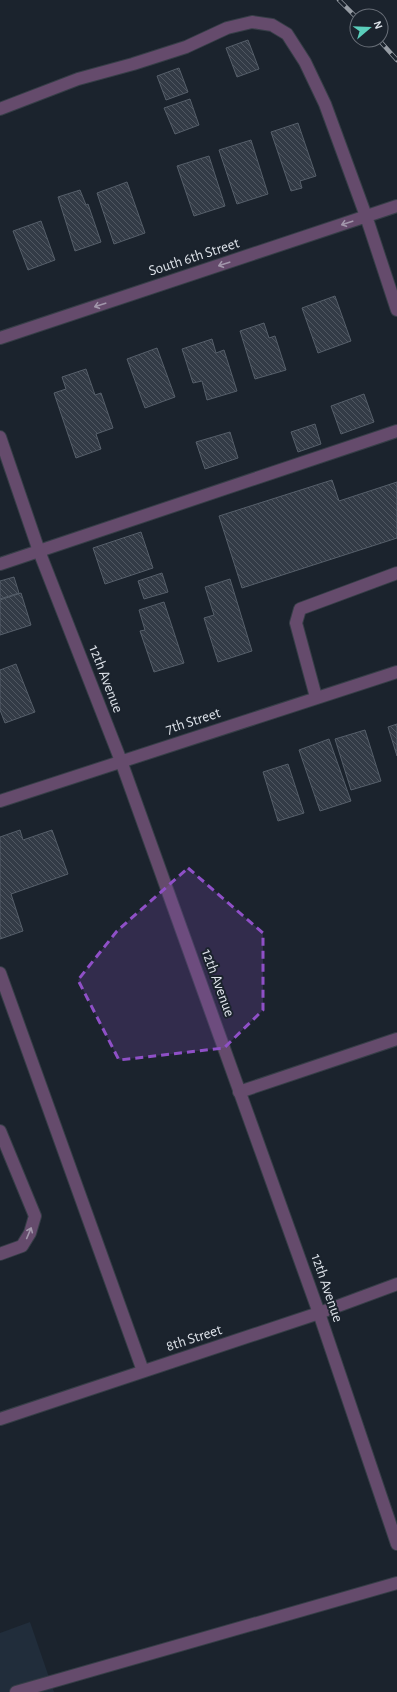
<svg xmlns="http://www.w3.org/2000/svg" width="397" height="1692" viewBox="0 0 397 1692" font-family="'Alegreya Sans',sans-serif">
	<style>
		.built { fill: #212d3b }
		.building { fill: url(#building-back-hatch); stroke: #565f6a }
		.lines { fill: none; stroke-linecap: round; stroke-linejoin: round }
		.minor-casing { stroke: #363e47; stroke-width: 14 }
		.minor { stroke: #654b6c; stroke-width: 12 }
		.rail-casing { stroke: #979da5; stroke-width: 4.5 }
		.rail { stroke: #1b232d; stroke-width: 3; stroke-dasharray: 9; stroke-linecap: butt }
		.oneway { stroke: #a196aa }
		.marked { fill: #8f50c7; fill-opacity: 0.2; stroke: #8f50c7; stroke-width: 3; stroke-dasharray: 8 5; stroke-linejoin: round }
		.labels { text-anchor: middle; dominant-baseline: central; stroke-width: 4; stroke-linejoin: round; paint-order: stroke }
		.street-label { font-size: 15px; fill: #dde2e9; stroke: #1b232d }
	</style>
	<defs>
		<pattern id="building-back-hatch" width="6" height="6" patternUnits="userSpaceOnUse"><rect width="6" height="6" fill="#333b46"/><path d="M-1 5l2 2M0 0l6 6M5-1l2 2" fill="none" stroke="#505761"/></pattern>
	</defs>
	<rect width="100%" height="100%" fill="#1b232d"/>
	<path class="built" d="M30 1622 54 1692H0V1633Z"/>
	<path class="building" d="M248 40 259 69 237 77 226 48Z
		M179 68 188 92 166 100 157 76Z
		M190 99 199 125 175 134 164 108Z
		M298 123 316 176 300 181 302 188 291 191 271 132Z
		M251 140 268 194 237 204 219 150Z
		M209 156 225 206 194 216 177 166Z
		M127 182 145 233 114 244 97 193Z
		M80 190 86 205 88 204 101 242 75 251 58 197Z
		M41 221 55 260 28 270 13 231Z
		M335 296 351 341 318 353 302 308Z
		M264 323 269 338 275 336 286 370 255 379 240 331Z
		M212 339 216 353 224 350 237 391 207 400 202 381 193 383 182 349Z
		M157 348 175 397 145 408 127 359Z
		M86 369 95 395 101 393 113 428 96 434 101 449 76 458 54 393 66 389 62 377Z
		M364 394 374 422 341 434 331 406Z
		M315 424 321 444 298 452 291 432Z
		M230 432 238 458 205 469 196 442Z
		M332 480 339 501 397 482V538L242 588 219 516Z
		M141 532 153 568 105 584 93 548Z
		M162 573 168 592 144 599 138 581Z
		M14 577 19 593 0 599V581Z
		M230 579 252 651 218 662 204 618 214 615 205 587Z
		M21 593 31 625 0 635V600Z
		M164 602 184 663 154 672 140 631 145 630 139 610Z
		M16 664 35 712 5 723 0 710V670Z
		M397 724V756L388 727Z
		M365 730 381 781 351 790 335 739Z
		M329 739 351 801 320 811 299 750Z
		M288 764 304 813 278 821 263 772Z
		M20 830 23 840 52 830 68 874 11 894 23 931 0 939V837Z"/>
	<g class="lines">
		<defs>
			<path id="minor" d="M0 109 78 79 133 64 186 47 227 28 252 22 272 25 287 34 305 62 325 104 366 216 397 310
				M0 338 397 206
				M0 437 39 551 121 761 319 1313 397 1544
				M0 564 397 431
				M316 697 296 623 300 609 397 573
				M0 801 397 672
				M0 973 143 1371
				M239 1092 397 1039
				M0 1131 35 1216 30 1233 22 1246 0 1254
				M0 1419 319 1313 397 1284
				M16 1692 397 1583"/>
		</defs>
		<use href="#minor" class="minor-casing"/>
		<use href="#minor" class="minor"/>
		<defs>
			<path id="rail" d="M339 0 357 18
				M379 40 397 60"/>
		</defs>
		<use href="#rail" class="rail-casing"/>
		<use href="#rail" class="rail"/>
	</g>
	<defs><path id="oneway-shaft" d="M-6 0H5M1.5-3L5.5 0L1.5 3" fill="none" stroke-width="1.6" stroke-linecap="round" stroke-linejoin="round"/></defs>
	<g class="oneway">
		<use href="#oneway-shaft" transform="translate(347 223) rotate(162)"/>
		<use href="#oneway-shaft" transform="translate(224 264) rotate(162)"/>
		<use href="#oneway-shaft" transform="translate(100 305) rotate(162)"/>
		<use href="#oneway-shaft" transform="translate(29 1233) rotate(-67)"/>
	</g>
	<path class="marked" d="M188 868 263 933V1010L224 1048 119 1060 78 980 117 931Z"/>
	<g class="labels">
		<g class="street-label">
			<text transform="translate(194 257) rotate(-18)">South 6th Street</text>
			<text transform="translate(106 679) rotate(69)">12th Avenue</text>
			<text transform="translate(193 721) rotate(-18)">7th Street</text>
			<text transform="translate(218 983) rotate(70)">12th Avenue</text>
			<text transform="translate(327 1288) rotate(71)">12th Avenue</text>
			<text transform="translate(194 1338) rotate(-18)">8th Street</text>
		</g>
	</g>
	<g transform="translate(369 28) rotate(71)"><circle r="19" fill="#1b232d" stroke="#696f78"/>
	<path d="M0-3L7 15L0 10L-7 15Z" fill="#5bcebb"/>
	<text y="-6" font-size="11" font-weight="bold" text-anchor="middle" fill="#dde2e9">N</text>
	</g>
</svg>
